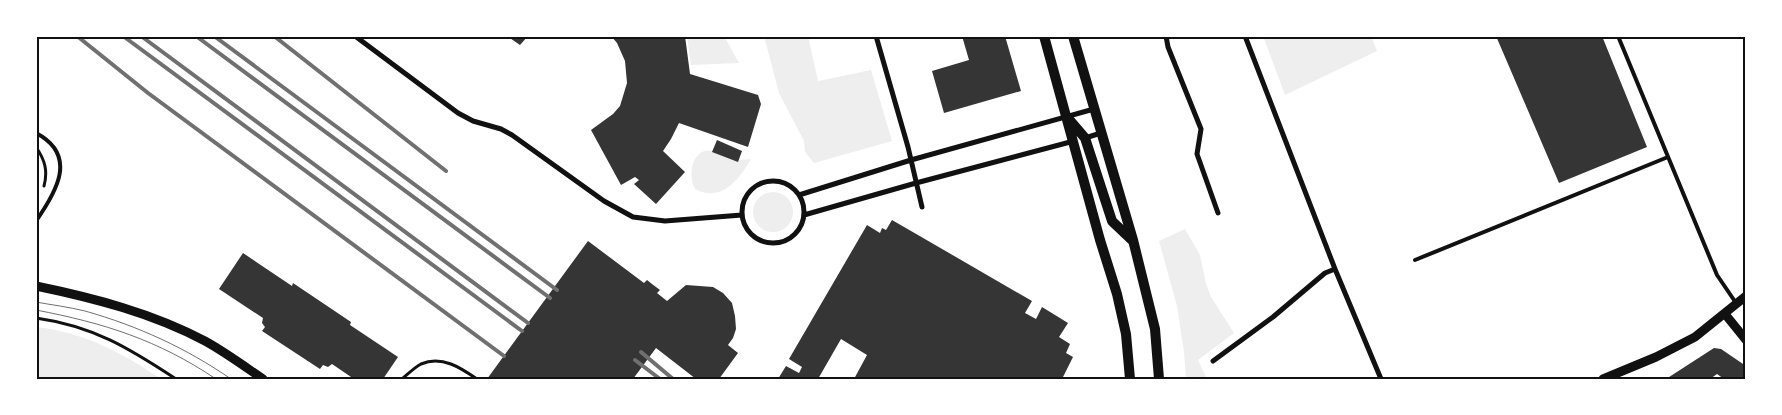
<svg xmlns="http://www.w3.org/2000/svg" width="1782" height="415" viewBox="0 0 1782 415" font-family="Jost,sans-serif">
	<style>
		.green { fill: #eee }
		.building { fill: #353535 }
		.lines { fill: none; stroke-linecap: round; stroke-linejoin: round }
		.path { stroke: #111; stroke-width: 3 }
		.service { stroke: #111; stroke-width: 4 }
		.minor { stroke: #111; stroke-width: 5 }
		.tertiary { stroke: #111; stroke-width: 9 }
		.secondary { stroke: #111; stroke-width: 10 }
		.tram { stroke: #707070; stroke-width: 1 }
		.rail { stroke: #707070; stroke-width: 4 }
		.neatline { fill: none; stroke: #111; stroke-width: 2 }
	</style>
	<rect width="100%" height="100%" fill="#fff"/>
	<path class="green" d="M687 36H724L739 63 691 65Z
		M764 36H808L818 81 871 70 892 141 814 163 805 152 804 141 779 93Z
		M1263 36H1371L1377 51 1285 95Z
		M712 151 738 162 739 160 751 159C739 180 721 203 695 189 687 175 693 147 712 151Z
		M753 212a20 20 0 1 1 40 0a20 20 0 1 1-40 0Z
		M1185 229 1200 255 1206 284 1211 297 1234 333 1198 360 1207 379H1186L1184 352 1177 306 1159 241Z
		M36 327C83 332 123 353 161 379H36Z"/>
	<path class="building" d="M507 36H528L520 45Z
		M611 36H685L690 74 758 95 761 104 748 147 679 123 671 139 663 151 685 172 656 204 634 184 639 180 635 177 621 185 591 130 613 114 620 106 627 83 625 61 617 43Z
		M962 36H1005L1021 91 944 113 932 71 969 60Z
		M1496 36H1602L1647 147 1559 183Z
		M717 140 742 151 738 162 712 152Z
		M892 220 1032 301 1025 313 1036 319 1042 307 1068 323 1059 337 1070 344 1066 353 1073 357 1062 379H854L867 355 841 339 818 379H778L786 366 799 373 802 367 789 359 867 225 880 233 882 228 886 230Z
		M588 241 644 283 647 280 652 284 660 290 657 293 667 301 686 285 713 287 723 293 732 303 735 316 736 329 733 338 728 345 738 353 719 379H696L656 348 633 379H487Z
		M243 253 292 286 293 283 351 322 350 325 398 357 383 379H354L332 364 328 367 323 365 320 369 262 331 265 327 262 323 263 318 219 289Z
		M1714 348 1721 349 1746 366V379H1724L1717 374 1710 379H1666Z"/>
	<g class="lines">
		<path class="path" d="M36 147C45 160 48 171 44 186
			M36 318C93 326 129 348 176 379
			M402 379C408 374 415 367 421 364 442 355 461 368 477 379"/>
		<path class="service" d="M1618 36 1717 275 1736 303
			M36 133C78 155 57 191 36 221
			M1415 260 1668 157"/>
		<path class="minor" d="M355 36 458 113 473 121 501 129 512 135 604 201 633 217 665 221 742 215
			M876 36 908 147 922 207
			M1166 36 1168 47 1201 129 1197 154 1218 213
			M1245 36 1335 269 1381 379
			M1085 138 1101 133
			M742 212a31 31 0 1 1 62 0a31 31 0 1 1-62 0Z
			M799 195 911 160 1094 109
			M804 215 916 183 1074 141
			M1213 361 1273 317 1325 273 1335 269"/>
		<path class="tertiary" d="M36 286C94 298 152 313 205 341 225 352 244 366 263 379
			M1725 314 1746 340
			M1603 379 1656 357 1695 337 1746 296"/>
		<path class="secondary" d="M1044 36 1100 240 1117 294 1126 334 1130 379
			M1073 36 1133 240 1155 329 1159 379
			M1067 117 1085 138 1112 221 1132 240"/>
		<path class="tram" d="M36 302C52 305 69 307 85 311 138 326 186 348 231 379
			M36 310C104 323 158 340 216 379"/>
		<path class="rail" d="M77 36 148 93 504 356
			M123 36 522 331
			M141 36 528 323
			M196 36 550 298
			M214 36 557 290
			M274 36 446 171
			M641 352 673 379
			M635 360 660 379"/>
	</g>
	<rect width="1782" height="415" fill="none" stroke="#ffffff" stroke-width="75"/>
	<rect x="38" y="38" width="1706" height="340" class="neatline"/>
</svg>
